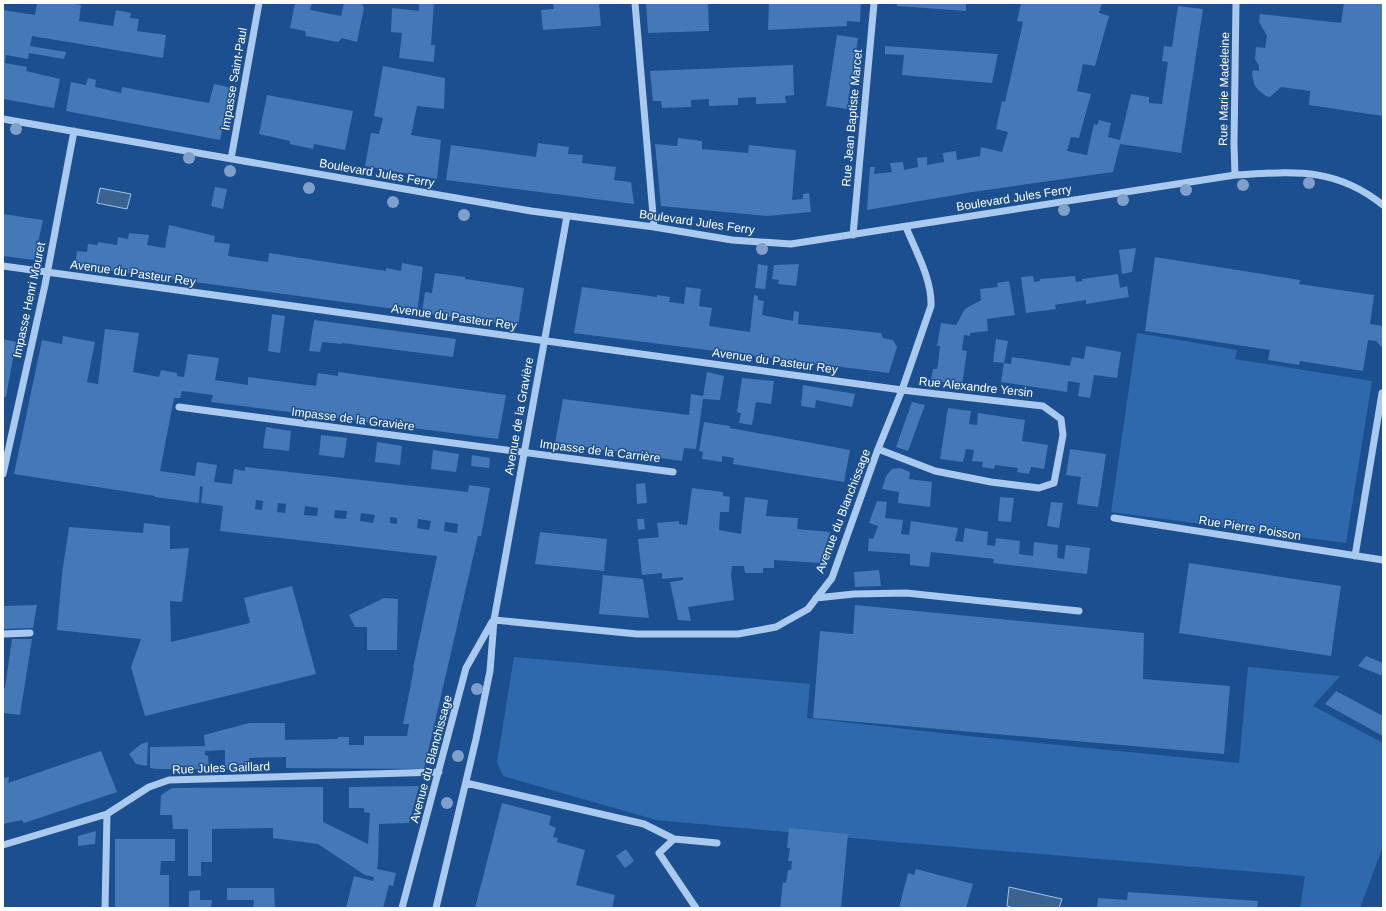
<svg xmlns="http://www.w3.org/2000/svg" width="1386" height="911" viewBox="0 0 1386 911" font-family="Helvetica,sans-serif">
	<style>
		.green { fill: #2e69ad }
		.water { fill: #3c6290; stroke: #9cc4f0 }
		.building { fill: #4478b7; fill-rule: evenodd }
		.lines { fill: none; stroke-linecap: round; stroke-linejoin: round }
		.minor { stroke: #a9c9ee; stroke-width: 7 }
		.tree { fill: #7ea0ca }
		.labels { text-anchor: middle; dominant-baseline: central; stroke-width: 3; stroke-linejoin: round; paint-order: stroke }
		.street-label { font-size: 12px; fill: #fff; stroke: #1b4f8f }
	</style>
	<rect width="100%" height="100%" fill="#1b4f8f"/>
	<path class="green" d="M1137 333 1237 350 1235 359 1372 381 1346 543 1111 512Z
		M514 657 810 684 807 718 968 736 1239 763 1248 667 1340 676 1313 706 1383 743V846L1360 908H1300L1305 876 896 842 656 820 503 776 497 762Z"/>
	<path class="water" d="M100 188 131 194 127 209 97 203Z
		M1009 887 1062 899 1059 908H1013L1007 906Z"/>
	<path class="building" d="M37 3H68L81 5 79 21 113 26 116 10 131 13 130 18 139 19 137 31 166 35 163 58 32 36 30 46 66 52 64 59 29 53 28 59 6 55 5 63 27 67 26 71 60 79 54 108 3 99V10L35 15Z
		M295 3H312L310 10 341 16 344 3H362L364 8 357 42 342 38 338 42 306 36 305 31 290 28Z
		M419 3H434L431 45H435L434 62 399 58 402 33 391 32 392 8 419 11Z
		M553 3H599L601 26 543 30 541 10 554 9Z
		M646 3H708L709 31 648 33Z
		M769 3H861L860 22 847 21V26L768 30Z
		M897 3H966V11L897 6Z
		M1021 3H1102L1099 13 1109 16 1095 66 1083 64 1077 91 1091 94 1079 138 1071 137 1067 151 1087 155 1094 124 1097 125 1099 120 1111 123 1108 137 1120 140 1131 94 1149 97V103L1162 104 1168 62 1162 61 1164 46 1172 47 1178 6 1203 9 1181 153 1120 144 1113 172 973 192 867 210 870 167H875L874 174 892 172 890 163 903 162 904 170 918 167 917 158 927 157V165L944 162 943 153 949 152 956 151 957 160 980 156 981 147 1002 152 1008 132 996 129 1002 101 1005 102 1023 22 1017 21Z
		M1344 3H1383V116L1309 105 1310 91 1281 87 1270 97 1266 96 1258 90 1254 84 1252 74 1253 70 1259 71V66L1255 59 1256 47 1265 48 1267 36 1259 22 1260 14 1341 23Z
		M837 35 858 38 847 109 826 106Z
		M885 46 998 54 992 83 902 75 904 55 885 54Z
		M793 65 794 95 785 96 786 103 756 104V97L738 98V105L709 106V99L691 100V107L662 108 661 101H653L650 71Z
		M383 66 445 78 444 109 417 106 411 135 441 140 437 179 365 166 371 133 379 134 383 118 374 116Z
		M88 78 96 80 95 87 121 93 122 87 209 103 214 84 232 88 220 140 66 111 71 82 86 85Z
		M267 95 353 111 345 150 314 144 313 149 290 144V141L259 134Z
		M678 138 702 141V149L748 153 749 145 796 150 792 200 803 199V194L809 193 811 212 767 216 661 206 655 144 677 146Z
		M538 143 569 147 568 154 583 155 582 163 616 167 614 180 631 182 634 204 446 180 451 145 536 157Z
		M215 187 227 189 223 209 211 206Z
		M3 214 43 220 34 260 3 256Z
		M169 225 215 236 214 242 230 244 228 256 268 262 269 253 386 271V268L401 271 402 263 423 267 417 312 75 266 77 251 87 252 88 244 98 245V242L117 245 118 237 128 239 129 233 149 235 147 245 165 248Z
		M1136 248 1132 272 1122 274 1119 250Z
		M1155 257 1300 280 1299 284 1374 295 1370 324 1383 326V349L1376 341 1368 340 1363 371 1300 361 1299 365 1268 360 1270 350 1145 331Z
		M758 264 768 266 765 289 755 288Z
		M799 264 796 286 778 284 779 280 772 279 774 265Z
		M435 273 465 277V279L524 288 518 326 422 313 425 292 432 293Z
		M1118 274 1120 288 1127 286 1129 297 1086 304V300L1055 305 1056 309 1026 313 1021 277 1033 276 1034 282 1040 281V279L1075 276 1076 282 1082 281V279Z
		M1009 281 1015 315 987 319 988 331 970 333V336L964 335 962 350 967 351 962 385 931 380 933 369H937L938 364 940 346H937L941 323 956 325 965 309 981 300 980 289 998 287 997 283Z
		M582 287 657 297V295L670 297 669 302 684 304 686 287 701 289 699 306 712 308 709 326 750 332 754 295 758 296V300L764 301 762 315 793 321 794 311 799 312 798 324 881 333 883 338 893 340 897 347 889 373 574 333Z
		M272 314 285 316 280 353 268 351Z
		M314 320 456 339 453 357 342 343V344L322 342 320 352 309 351Z
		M105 329 139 333 133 372 159 377 161 370 177 373V376L184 377 188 354 219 358 215 380 248 385V377L316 386 318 373 338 376V372L506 395 498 439 211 402 213 395 182 391 180 398H174L160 471 195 476 197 462 217 465 214 482 232 484 234 469 245 471V467L468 492 469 485 490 488 481 536H478L424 769 286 768V757L249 758 250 769H225V750L205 751V755L208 756 209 769H157L150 768V747L205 746 204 735 249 723H285V740L338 739V737H349V745H364V736H407L409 724H403L414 668H413L437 556 220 531 223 506 201 503 203 487 200 486 199 503 155 497V496L14 474 42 340 62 344 63 336 95 342 87 382 98 384ZM256 500 263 501 262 510 255 509ZM278 503 286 504 285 513 277 512ZM305 506 318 508 317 516 304 515ZM335 510 347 511 346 519 334 518ZM361 513 375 515 373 523 360 521ZM390 517 397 518V524L390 523ZM418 519 431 521 429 530 417 528ZM445 522 458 524 457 533 444 531Z
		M3 339 16 342 6 397H3Z
		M996 339 1008 341 1004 363 993 362Z
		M1086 346 1121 352 1117 378 1094 375 1090 398 1078 396 1080 383 1068 381 1067 392 1001 382 1004 363 1011 364 1012 357 1070 366 1072 357 1084 359Z
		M707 372 724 376 720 400 703 399 696 449 684 448 682 461 555 443 563 399 689 415 691 394 703 396Z
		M742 378 774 381 771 404 756 402 752 425 739 423 741 413 737 412Z
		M803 385 855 394 852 407 816 400 815 408 801 406Z
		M912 402 925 405 908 451 896 447Z
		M948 408 971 411 969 424 977 425 978 413 1025 420 1022 441 1048 445 1044 469 1031 467 1029 474 1017 472 1018 468 995 465 994 469 982 467 983 462 972 461 974 450 966 449 963 462 940 459Z
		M704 422 730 426V428L850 450 844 482 733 464 734 458 722 456V462L702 459 703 452 699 451Z
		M266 427 291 431 289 451 263 448Z
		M321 435 347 438 344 458 319 455Z
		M377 442 402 446 400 465 375 462Z
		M1070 449 1106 454 1098 507 1077 504 1081 477 1066 475Z
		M433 450 459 454 456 472 431 469Z
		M472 455 490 458 489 468 471 466Z
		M900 468 910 472 909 479 932 482 930 507 898 503 899 492 882 489 886 476 892 469Z
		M645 483 647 503 637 504 636 484Z
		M692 488 723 492V496L730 497 729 512H720L719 530 741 534 745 497 768 500 766 516 798 518 797 529 830 532 820 563 774 560V568H763V573H745L744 566H732L731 575 734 600 688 607 691 621 678 620 670 582 683 580V577L662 579V573L642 575 638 539 659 537 657 523 679 521V524L687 525Z
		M1000 497 1014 498 1011 522 998 521Z
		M877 501 887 502 885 518 903 520 901 534 909 535 911 521 958 528 955 541 963 542 965 528 988 532 987 545 995 546 996 538 1020 541 1019 554 1033 556 1034 542 1058 545 1057 558 1064 559 1066 545 1090 548 1087 574 993 563 994 559 931 552 929 567 910 565V554L868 551 869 538 873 539 878 526 869 523Z
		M1051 502 1063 503 1059 528 1047 526Z
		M637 519H644L645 529 638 530Z
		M144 523 170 526V549L189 548 182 602 170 601 171 642 250 623 244 598 292 586 316 674 145 716 131 667 141 639 57 630 62 574 69 527 143 533Z
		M540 532 607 539 604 571 535 564Z
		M1189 563 1341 586 1331 656 1179 633Z
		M879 570 881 586 855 587 854 572Z
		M603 575 643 579 649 618 599 614Z
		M384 598 398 599 397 650H367V627H355L349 615Z
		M37 605 33 628 3 629V606Z
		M855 605 1144 633 1143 679 1230 686 1224 754 813 718 820 631 853 634Z
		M12 639H32L20 715 3 713V688H5Z
		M1366 656 1383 663V676L1358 666Z
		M1336 691 1383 716V736L1325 704Z
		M148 742 147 766 136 764 129 754 141 744Z
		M101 751 117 792 24 823 22 820 3 824V778L9 777 8 783Z
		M419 786 409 823 379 824 378 862 377 869 396 873 393 886 389 885 383 908H346L354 876 373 881 374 877 365 875 318 844 273 838V828L212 829V862H201V876H188V829H173L172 815H160L161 795 172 788 323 787V822L368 844 370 813 364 812V808H349V787Z
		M502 803 551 816 549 825 556 828 553 837 558 838 557 842 585 850 576 885 615 895 612 908H475Z
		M789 828 848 834 841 908H780L783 882 786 883 788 870H791L792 861H788L790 848H787Z
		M96 831 95 844 78 846V836Z
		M115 839H175V861H161L160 875H169V908H115Z
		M626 849 634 861 625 868 616 856Z
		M916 869 973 884 966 908H899L908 873 914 875Z
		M227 888H274L275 908H253L254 900H227Z
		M200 890V900H212L211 908H189V891Z
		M1128 892 1258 901 1257 908H1097L1098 898 1127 900Z"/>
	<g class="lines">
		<path class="minor" d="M635 3 654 227
			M3 119 531 211 654 227 732 240 791 244 1235 175C1293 172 1334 166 1383 205
			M231 159 259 3
			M1235 175 1234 144 1236 3
			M853 235 874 3
			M3 266 902 390 1043 406 1061 419 1063 435 1054 483 1039 488 991 482 935 471 878 449
			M179 407 673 472
			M3 474 45 285 74 131
			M1114 518 1383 560
			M1355 556 1382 393
			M816 598 854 594 906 593 1079 611
			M494 620 637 634H738L776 627 808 609 832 578 878 449 902 390 931 306C932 279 916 252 906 227
			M3 634 30 633
			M466 783 644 824 674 839 659 853 696 908
			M674 839 717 843
			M3 845 107 814
			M105 908 107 814 149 787 169 780 439 772
			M402 908 466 668 492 622
			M436 908 476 739 490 671 494 620 567 216"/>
	</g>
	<g class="tree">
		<circle cx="16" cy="129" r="6"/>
		<circle cx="189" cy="158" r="6"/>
		<circle cx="230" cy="171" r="6"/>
		<circle cx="1309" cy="183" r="6"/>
		<circle cx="1243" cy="185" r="6"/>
		<circle cx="309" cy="188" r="6"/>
		<circle cx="1186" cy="190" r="6"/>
		<circle cx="1123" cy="200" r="6"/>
		<circle cx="393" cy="202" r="6"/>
		<circle cx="1064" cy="210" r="6"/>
		<circle cx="464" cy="215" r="6"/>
		<circle cx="762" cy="249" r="6"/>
		<circle cx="477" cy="689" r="6"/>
		<circle cx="458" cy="756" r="6"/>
		<circle cx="447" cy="803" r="6"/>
	</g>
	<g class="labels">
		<g class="street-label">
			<text transform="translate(234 79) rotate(-80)">Impasse Saint-Paul</text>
			<text transform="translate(1224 89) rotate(-89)">Rue Marie Madeleine</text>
			<text transform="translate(852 118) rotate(-85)">Rue Jean Baptiste Marcet</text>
			<text transform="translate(377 173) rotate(10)">Boulevard Jules Ferry</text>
			<text transform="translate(1014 198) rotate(-9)">Boulevard Jules Ferry</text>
			<text transform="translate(697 222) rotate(8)">Boulevard Jules Ferry</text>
			<text transform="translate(133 273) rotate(8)">Avenue du Pasteur Rey</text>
			<text transform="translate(29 300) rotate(-78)">Impasse Henri Mouret</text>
			<text transform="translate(454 317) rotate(8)">Avenue du Pasteur Rey</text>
			<text transform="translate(775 361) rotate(8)">Avenue du Pasteur Rey</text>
			<text transform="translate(976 387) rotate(6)">Rue Alexandre Yersin</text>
			<text transform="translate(519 416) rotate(-80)">Avenue de la Gravière</text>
			<text transform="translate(353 419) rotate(7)">Impasse de la Gravière</text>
			<text transform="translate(600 451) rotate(7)">Impasse de la Carrière</text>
			<text transform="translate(843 511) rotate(-69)">Avenue du Blanchissage</text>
			<text transform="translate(1250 528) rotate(9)">Rue Pierre Poisson</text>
			<text transform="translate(431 759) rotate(-75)">Avenue du Blanchissage</text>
			<text transform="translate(221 768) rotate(-2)">Rue Jules Gaillard</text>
		</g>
	</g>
	<rect width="1386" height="911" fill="none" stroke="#ffffff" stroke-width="8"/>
</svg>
